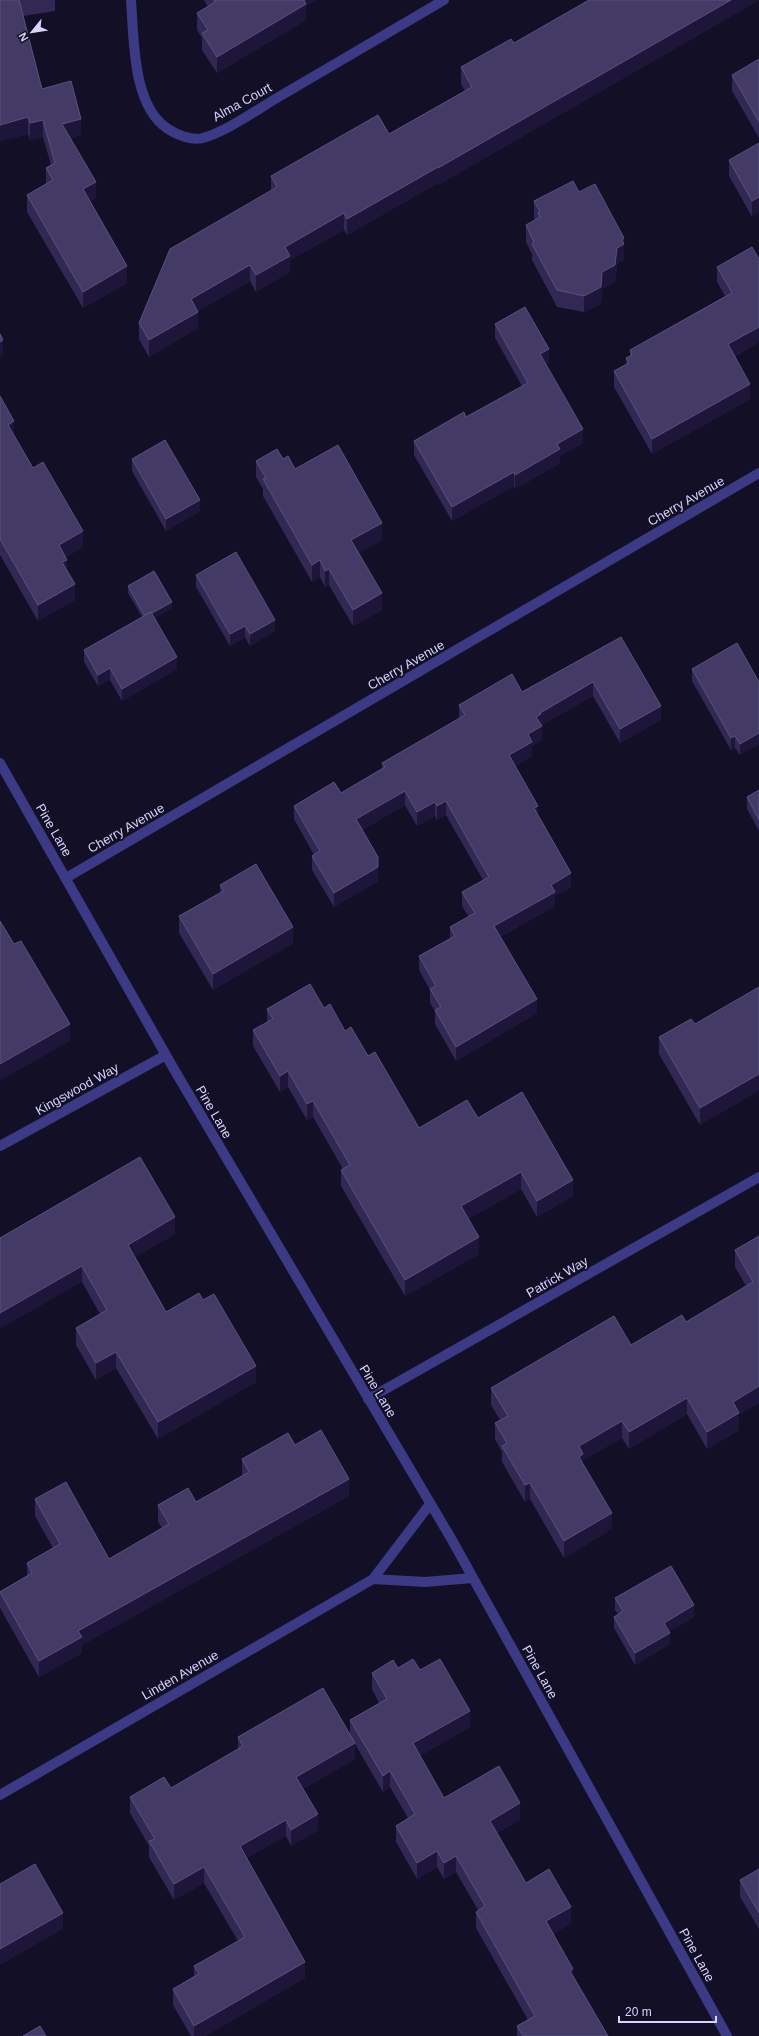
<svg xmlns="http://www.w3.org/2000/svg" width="759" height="2036" viewBox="0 0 759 2036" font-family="Arial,sans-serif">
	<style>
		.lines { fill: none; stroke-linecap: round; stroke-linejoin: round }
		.street { stroke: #3d3a85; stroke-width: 10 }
		.wall { fill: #312854 }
		.shaded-wall { fill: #1d163a }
		.building { fill: #433a66; stroke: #5a527e }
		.labels { text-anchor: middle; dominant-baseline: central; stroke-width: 4; stroke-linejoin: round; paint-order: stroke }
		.street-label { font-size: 13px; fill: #d9d4ff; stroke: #130f26 }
	</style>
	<rect width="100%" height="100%" fill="#130f26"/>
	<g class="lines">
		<path class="street" d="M131 0C134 38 132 106 168 129 177 135 192 141 203 138 228 131 259 108 282 95 336 63 390 32 444 0
			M0 763 175 1071 452 1540 727 2036
			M66 878 759 473
			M0 1146 166 1055
			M368 1399 759 1177
			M373 1579 425 1582 472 1578
			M0 1795 373 1579 430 1504"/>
	</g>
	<path class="wall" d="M0 0H55V11L23 16 42 89 81 135 71 138 96 198 90 201 127 283 83 308 27 212V195L46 184V168L51 165 43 137 30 140 28 134 0 141Z
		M204 0H316L306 6V20L217 73 202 50V38L197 30V13L208 7Z
		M759 0 438 185V183L347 235 344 230 290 260V272L256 292 250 281 198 311V328L149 357 139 339V323L271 191V176L389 134 465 91 461 84V67L514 43Z
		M759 59V138L732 91V75Z
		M759 143 752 217 729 176V160Z
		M579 192 624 238V260L617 264 615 282 602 289 601 304 584 312 557 307 532 260V254L526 242V225L535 220 534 218V201Z
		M717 267 759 342 735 356 750 399 652 454 614 387V371L626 364V358L630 356V350L725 296 717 282Z
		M495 324 549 363 546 364 583 443 560 456V463L515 489 514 486 452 521 414 455V441L466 417 522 386 495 338Z
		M0 396 14 435 33 468 83 547 66 557 67 570 75 600 38 621 0 555Z
		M132 459 200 511 166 531 132 471Z
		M283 459 382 540 358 553 382 610 353 626 329 585 325 587 320 577 312 582 263 496V489L256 477V461Z
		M196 575 275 631 250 646 245 637 230 646 196 587Z
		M128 586 172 608 154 618 177 669 122 701 110 680 98 686 84 662V650L142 617 128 593Z
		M621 637 661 720 620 743 593 696 542 725V740L532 746V756L515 766 571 887 555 896V906L500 937 537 1013 456 1061 435 1024V1011L430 1003V990L419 970V956L450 938V927L469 917 462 906V892L483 880 446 815 437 820 435 816 417 826 405 805 362 830 378 881 334 907 312 870V856L314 855 294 819V806L341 793 382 769V763L459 719V705L522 692Z
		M692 669 759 682 740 755 735 748 731 750 692 681Z
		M759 790V831L747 809V797Z
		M220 885 293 943 213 990 179 933V916L220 892Z
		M759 987 700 1125 659 1054V1037L695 1024Z
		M324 1008 368 1056 419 1128 478 1118 573 1196 537 1217 521 1189 468 1219 479 1254 405 1296 341 1186V1170L343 1169 313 1117 307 1120 288 1087 280 1092 253 1046V1030L267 1022V1009Z
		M175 1234 135 1257 166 1312 203 1300 256 1382 158 1439 116 1368 96 1380 76 1345V1328L100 1314 82 1282 0 1238Z
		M759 1236V1403L739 1414V1430L707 1449 687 1414 629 1449 622 1438 583 1460V1464L612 1529 564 1558 530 1499 525 1502 502 1462V1452L495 1439V1423L500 1420 491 1405V1388L631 1345 686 1322 746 1286 735 1267V1250Z
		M295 1445 349 1496 82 1645V1653L39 1677 0 1608V1591L27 1576V1563L53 1548 35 1516V1499L109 1559 162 1528 158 1522V1505L196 1502 242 1476V1459Z
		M615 1598 694 1617 669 1631 670 1644 635 1665 614 1628V1617L618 1614 615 1610Z
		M398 1668 420 1670 470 1727 420 1756 444 1798 520 1820 497 1833 526 1883 571 1923 553 1934 573 1976 608 2036H517V2026L528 2020 476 1928V1912L478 1910 456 1872 444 1879 437 1867 417 1879 396 1842V1826L408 1818 390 1787 383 1792 355 1744V1759L303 1789 318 1830 291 1846 286 1836 246 1858 305 1978 205 2036H191L173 2005V1989L194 1976V1966L238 1941 204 1883 174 1900 149 1857V1846L130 1813V1797L171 1788 238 1749V1737L350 1735V1720L379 1703 372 1689V1673Z
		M759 1869V1929L740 1897V1880Z"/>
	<path class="shaded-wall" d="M300 0H316L306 6V20L217 73V57Z
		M731 0H759L438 185V168Z
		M28 117V134L0 141V125Z
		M81 119V135L62 140V124Z
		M43 120V137L30 140V123Z
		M438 167V183L347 235V219Z
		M96 182V198L83 206V189Z
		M759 197V213L752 217V201Z
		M344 213V230L290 260V272L256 292V275L285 247Z
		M624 238V260L617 264 615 282 602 289 601 304 584 312V296L602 272 622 240Z
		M250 265V281L191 315V299Z
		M127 266V283L83 308V292Z
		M198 312V328L149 357V340Z
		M759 327V342L728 359V344Z
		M3 340V356L0 358V342Z
		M549 349V363L540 367V354Z
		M750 384V399L652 454V439Z
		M14 421V437L8 425Z
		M583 429V443L560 456V463L515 489V475L557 444Z
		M514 472V486L452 521V507Z
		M200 500V511L166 531V519Z
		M382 523V540L351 557V540Z
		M83 531V547L59 561V545Z
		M67 560V576L62 562Z
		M320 560V577L312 582V565Z
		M329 569V585L325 587V571Z
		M75 584V600L38 621V605Z
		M382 593V610L353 626V610Z
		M172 602V608L145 623V617Z
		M275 620V631L250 646V634Z
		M245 626V637L230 646V634Z
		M177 657V669L122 701V689Z
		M110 668V680L98 686V675Z
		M593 682V696L541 726H542V740L532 746V756L509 769V755L528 734 536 717 540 713Z
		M661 706V720L620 743V729Z
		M759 733V745L740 755V744Z
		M735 736V748L731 750V738Z
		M405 791V805L356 833V819Z
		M446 801V815L437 820V806Z
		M435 802V816L417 826V812Z
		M538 806V820L534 808Z
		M378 867V881L334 907V893Z
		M571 873V887L555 896V906L494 940V926L551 885Z
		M293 927V943L213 990V974Z
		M537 999V1013L456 1061V1047Z
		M70 1024V1041L0 1081V1064Z
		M288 1071V1087L280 1092V1076Z
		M759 1074V1091L700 1125V1108Z
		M313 1101V1117L307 1120V1104Z
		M521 1172V1189L461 1223V1206Z
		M573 1180V1196L537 1217V1201Z
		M175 1217V1234L128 1261V1245Z
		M479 1237V1254L405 1296V1280Z
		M82 1266V1282L0 1329V1313Z
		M116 1352V1368L96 1380V1363Z
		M256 1366V1382L158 1439V1422Z
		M759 1386V1403L739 1414V1430L707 1449V1432L733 1402Z
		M687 1398V1414L629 1449V1432Z
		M622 1421V1438L583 1460V1471L579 1473V1446Z
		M349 1479V1496L82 1645V1653L39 1677V1661L78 1631Z
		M530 1483V1499L525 1502V1485Z
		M612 1513V1529L564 1558V1541Z
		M694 1605V1617L664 1634V1623Z
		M670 1633V1644L635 1665V1653Z
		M470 1711V1727L413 1760V1743Z
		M355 1743V1759L296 1793V1777Z
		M390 1771V1787L383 1792V1776Z
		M520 1803V1820L490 1837V1821Z
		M318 1814V1830L291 1846V1830Z
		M286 1820V1836L240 1862V1846Z
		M437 1851V1867L417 1879V1863Z
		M456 1856V1872L444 1879V1863Z
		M204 1867V1883L174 1900V1884Z
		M571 1907V1923L546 1938V1921Z
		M63 1913V1929L0 1965V1949Z
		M305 1962V1978L205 2036H194V2026Z
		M573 1969V1985L570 1971Z"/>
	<path class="building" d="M0 0H19L42 89 71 81 81 119 62 124 96 182 83 189 127 266 83 292 27 195 53 180 46 168 55 163 43 120 30 123 28 117 0 125Z
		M214 0H304L306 4 217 57 202 33 208 30 197 13 215 2Z
		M589 0H731L438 168V167L347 219 344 213 285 247 290 256 256 275 250 265 191 299 198 312 149 340 139 323 170 249 277 187 271 176 378 115 389 134 472 87 461 67 511 39 514 43Z
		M759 59V122L732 75Z
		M759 143V197L752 201 729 160Z
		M573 181 579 192 595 184 624 238 622 240 624 244 617 248 615 265 602 272 601 287 584 296 557 290 532 244 534 242 526 225 540 217 538 213 540 212 534 201Z
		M752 247 759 259V327L728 344 750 384 652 439 614 371 629 363 626 358 632 355 630 350 732 293 717 267Z
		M525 307 549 349 540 354 583 429 557 444 560 449 515 475 514 472 452 507 414 441 464 412 466 417 528 383 495 324Z
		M0 334 3 340 0 342Z
		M0 396 14 421 8 425 33 468 43 462 83 531 59 545 67 560 62 562 75 584 38 605 0 539Z
		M165 440 200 500 166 519 132 459Z
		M338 445 382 523 351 540 382 593 353 610 329 569 325 571 320 560 312 565 263 479 266 478 256 461 277 449 283 459 288 456 295 469Z
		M236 552 275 620 250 634 245 626 230 634 196 575Z
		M154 571 172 602 152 613 151 612 144 615 128 586Z
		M151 612 177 657 122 689 110 668 98 675 84 650Z
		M621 637 661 706 620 729 593 682 540 713 541 714 536 717 542 726 528 734 532 742 509 755 538 806 534 808 571 873 551 885 555 892 494 926 537 999 456 1047 435 1010 441 1007 430 989 436 986 419 956 455 936 450 927 475 913 462 892 489 877 446 801 437 806 435 802 417 812 405 791 356 819 378 857V867L334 893 312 856 320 851 294 806 334 782 341 793 385 767 382 763 465 715 459 705 512 674 522 692Z
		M737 643 759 682V733L740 744 735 736 731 738 692 669Z
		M759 790V820L747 797Z
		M256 864 293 927 213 974 179 916 224 891 220 885Z
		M0 921 14 944 21 941 70 1024 0 1064Z
		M310 984 324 1008 330 1004 345 1031 351 1027 368 1056 375 1052 419 1128 467 1100 478 1118 522 1092 573 1180 537 1201 521 1172 461 1206 479 1237 405 1280 341 1170 350 1165 313 1101 307 1104 288 1071 280 1076 253 1030 273 1019 267 1009Z
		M759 987V1074L700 1108 659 1037 691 1019 695 1024Z
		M140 1157 175 1217 128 1245 166 1312 199 1293 203 1300 214 1294 256 1366 158 1422 116 1352 96 1363 76 1328 107 1310 82 1266 0 1313V1238Z
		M759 1236V1386L733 1402 739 1413 707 1432 687 1398 629 1432 622 1421 579 1446 583 1454 579 1457 612 1513 564 1541 530 1483 525 1485 502 1446 507 1443 495 1423 508 1416 491 1388 614 1316 631 1345 682 1315 686 1322 753 1282 735 1250Z
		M321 1430 349 1479 78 1631 82 1637 39 1661 0 1592 32 1573 27 1563 60 1544 35 1499 66 1482 109 1559 169 1524 158 1505 188 1488 196 1502 249 1472 242 1459 288 1433 295 1445Z
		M671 1566 694 1605 664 1623 670 1633 635 1653 614 1617 623 1611 615 1598Z
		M413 1659 420 1670 440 1659 470 1711 413 1743 444 1798 499 1766 520 1803 490 1821 526 1883 549 1869 571 1907 546 1921 573 1969 570 1971 608 2036H523L517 2026 535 2016 476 1912 485 1906 456 1856 444 1863 437 1851 417 1863 396 1826 415 1814 390 1771 383 1776 350 1720 387 1699 372 1673 393 1660 398 1668Z
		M323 1688 355 1743 296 1777 318 1814 291 1830 286 1820 240 1846 305 1962 194 2026 173 1989 199 1974 194 1966 245 1937 204 1867 174 1884 149 1841 155 1839 130 1797 164 1777 171 1788 243 1746 238 1737Z
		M35 1864 63 1913 0 1949V1884Z
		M759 1869V1913L740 1880Z
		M40 2026 46 2036H23Z"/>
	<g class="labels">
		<g class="street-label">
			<text transform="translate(242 102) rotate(-29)">Alma Court</text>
			<text transform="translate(686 501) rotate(-30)">Cherry Avenue</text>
			<text transform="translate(406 665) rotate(-30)">Cherry Avenue</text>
			<text transform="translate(126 828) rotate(-30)">Cherry Avenue</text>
			<text transform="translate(54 830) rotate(60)">Pine Lane</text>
			<text transform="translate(77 1089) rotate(-29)">Kingswood Way</text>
			<text transform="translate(214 1112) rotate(60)">Pine Lane</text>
			<text transform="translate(557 1277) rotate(-30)">Patrick Way</text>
			<text transform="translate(378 1391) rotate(59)">Pine Lane</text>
			<text transform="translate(540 1672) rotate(61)">Pine Lane</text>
			<text transform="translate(180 1675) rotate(-30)">Linden Avenue</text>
			<text transform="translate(697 1955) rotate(61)">Pine Lane</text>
		</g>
	</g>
	<g transform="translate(32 32) rotate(240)" stroke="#130f26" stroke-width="3" paint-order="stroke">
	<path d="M0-3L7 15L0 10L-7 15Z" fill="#d9d4ff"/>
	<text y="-6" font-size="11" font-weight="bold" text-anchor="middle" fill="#d9d4ff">N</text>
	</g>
	<path d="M619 2016v6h97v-6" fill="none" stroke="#d9d4ff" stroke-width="2"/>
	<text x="625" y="2016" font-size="12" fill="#d9d4ff" stroke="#130f26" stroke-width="3" paint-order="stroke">20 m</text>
</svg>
